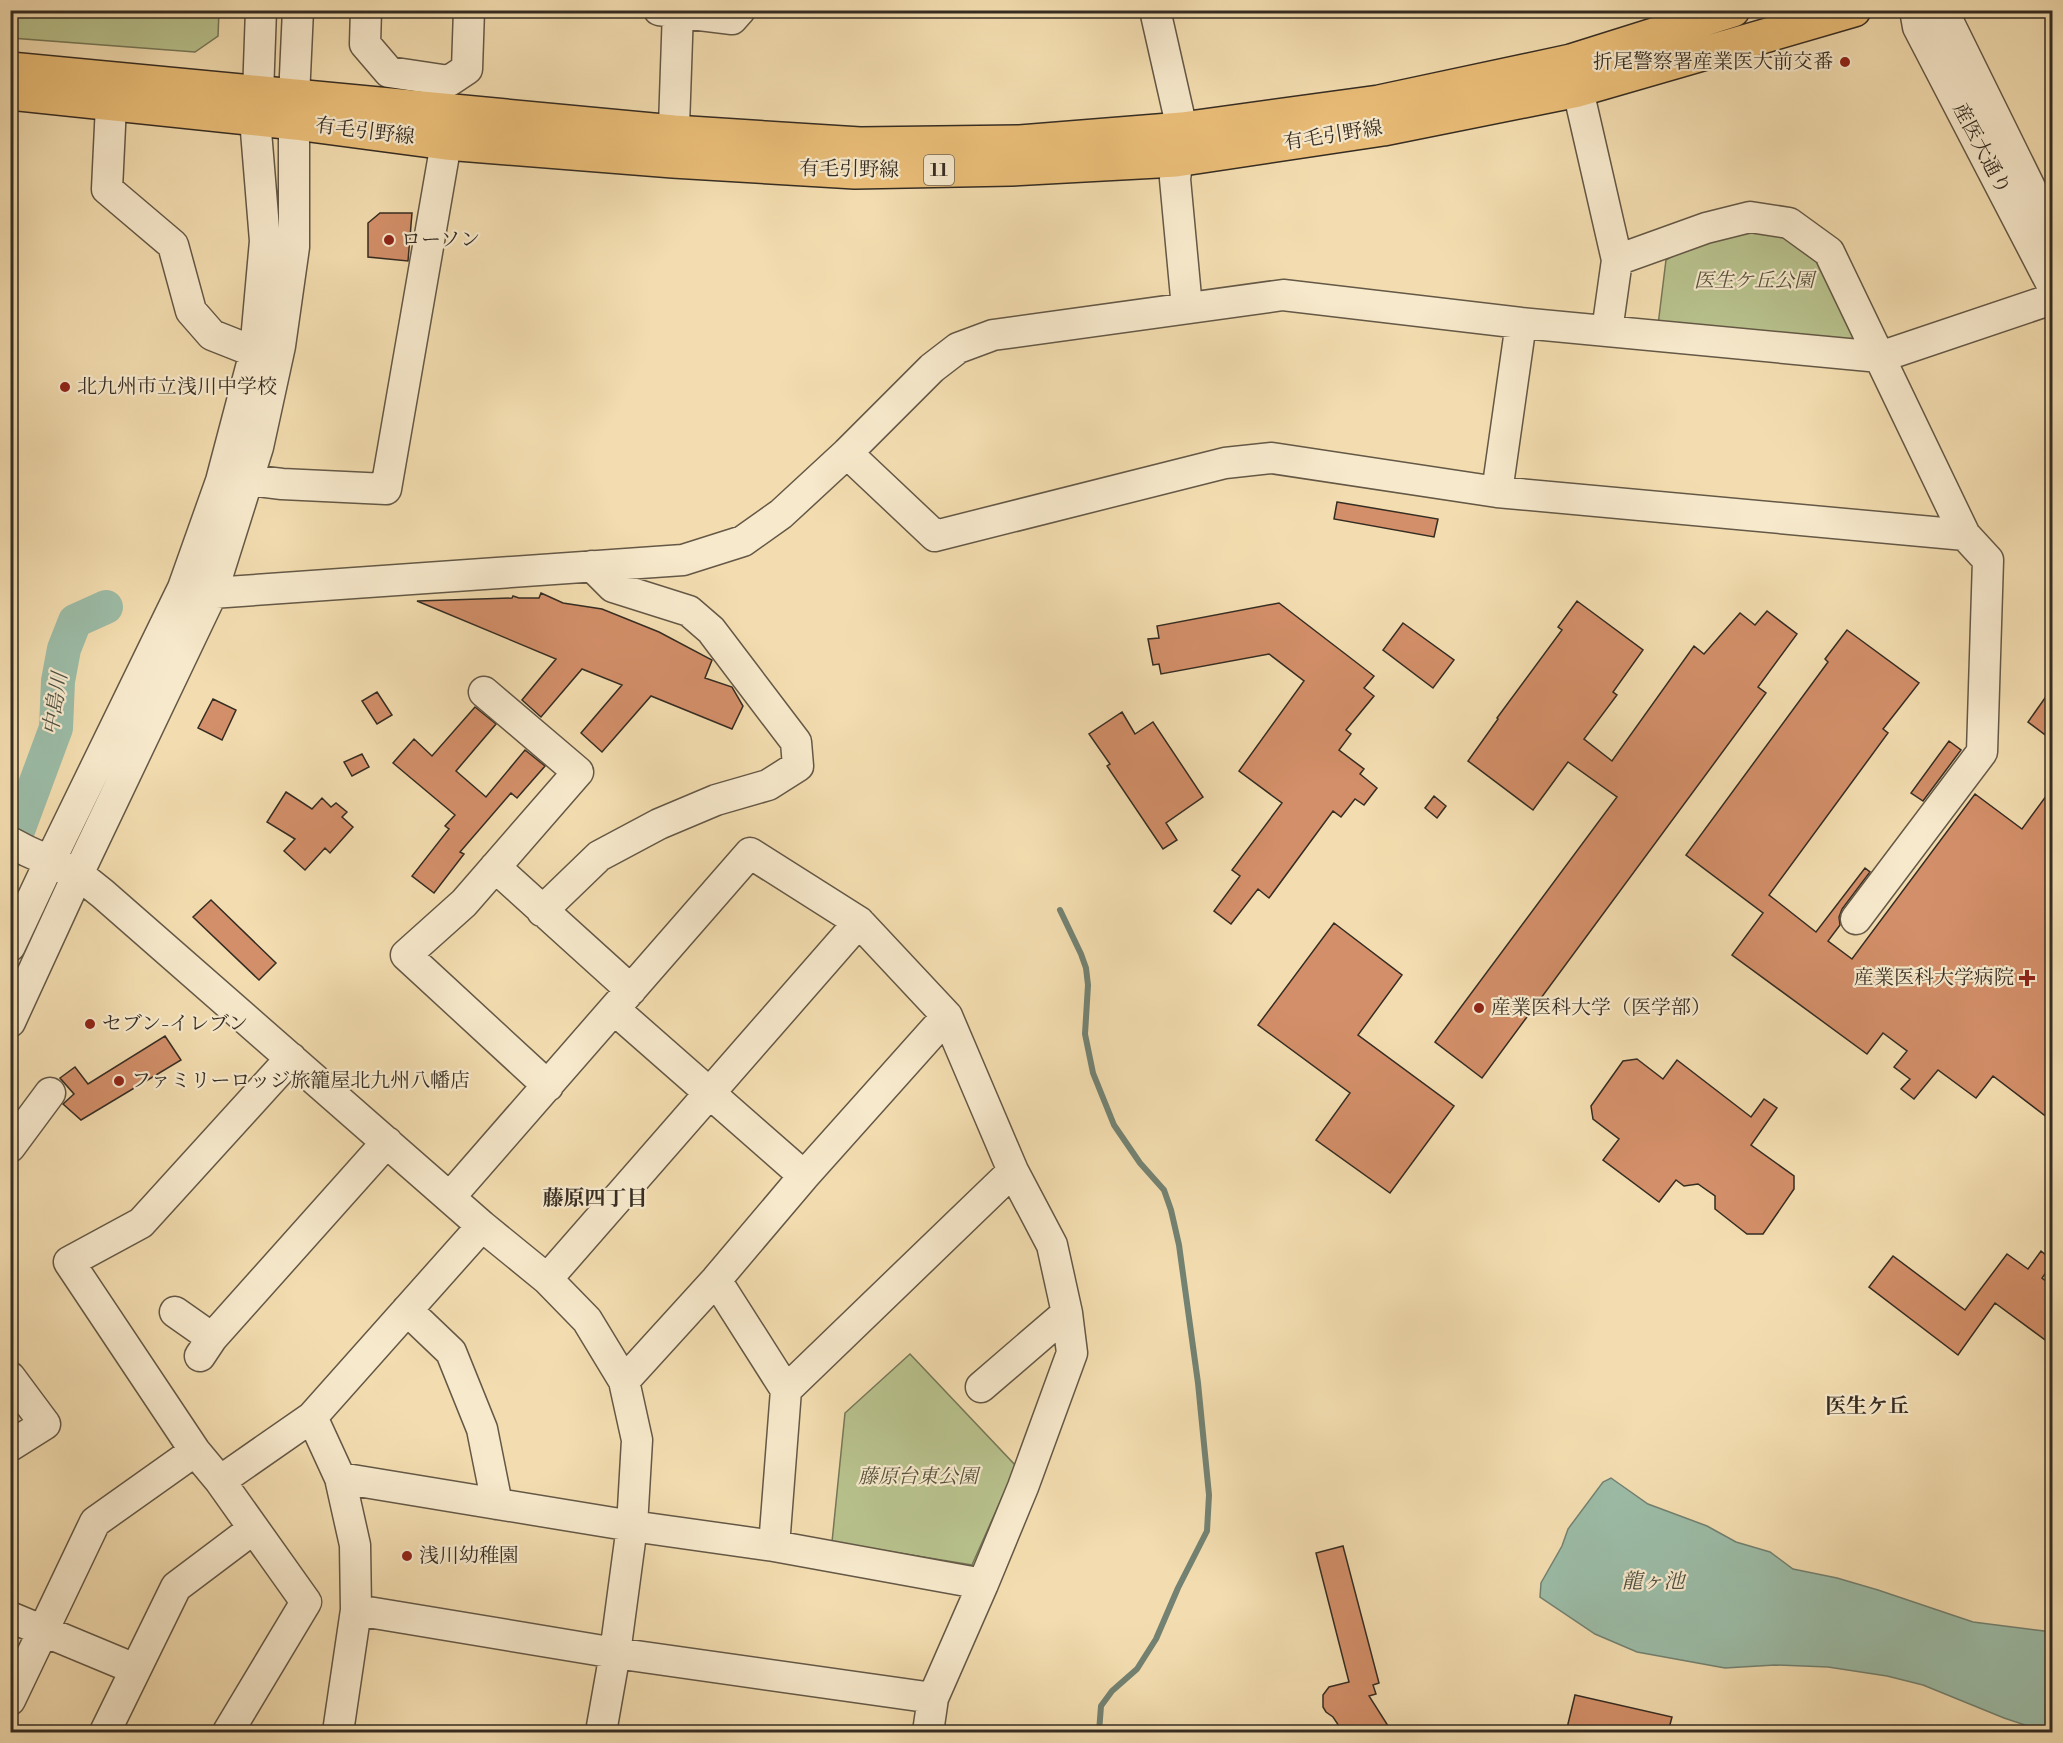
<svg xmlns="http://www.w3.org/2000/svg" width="2063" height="1743" viewBox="0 0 2063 1743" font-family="'Libre Bodoni','Noto Serif JP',serif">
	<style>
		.green { fill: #b8c28d; stroke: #767758; stroke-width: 1.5 }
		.water { fill: #9cbca7; stroke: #738272; stroke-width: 1.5 }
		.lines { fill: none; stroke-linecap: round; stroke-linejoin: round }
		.stream { stroke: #738272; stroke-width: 6 }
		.river { stroke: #9cbca7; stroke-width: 34 }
		.building { fill: #d38f69; stroke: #352c22; stroke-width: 1.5 }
		.minor-casing { stroke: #645846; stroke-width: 33 }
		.major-casing { stroke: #352c22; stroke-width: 36 }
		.minor { stroke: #f7e9cc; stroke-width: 30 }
		.major { stroke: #eabe78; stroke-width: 33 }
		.poi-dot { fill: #8f2418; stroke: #f7e9cc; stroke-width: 2 }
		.labels { text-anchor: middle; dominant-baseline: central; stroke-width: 4.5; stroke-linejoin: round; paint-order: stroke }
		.shield { fill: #f7e9cc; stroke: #6f6555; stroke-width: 1.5 }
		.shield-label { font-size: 18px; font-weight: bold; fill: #352c22 }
		.poi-label { font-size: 20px; fill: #352c22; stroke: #f7e9cc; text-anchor: start }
		.street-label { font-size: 20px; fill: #352c22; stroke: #f7e9cc }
		.park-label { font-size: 20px; font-style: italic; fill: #56523d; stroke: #f7e9cc }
		.water-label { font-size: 21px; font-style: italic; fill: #4f5043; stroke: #f7e9cc }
		.neighbourhood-label { font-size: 21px; font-weight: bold; fill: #352c22; stroke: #f7e9cc }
	</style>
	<rect width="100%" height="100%" fill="#f3ddb0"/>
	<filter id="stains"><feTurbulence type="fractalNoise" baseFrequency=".00333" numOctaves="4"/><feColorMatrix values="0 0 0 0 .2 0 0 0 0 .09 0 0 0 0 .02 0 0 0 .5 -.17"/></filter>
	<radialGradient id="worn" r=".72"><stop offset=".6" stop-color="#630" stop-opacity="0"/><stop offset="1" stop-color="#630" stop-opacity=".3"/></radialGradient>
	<path class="green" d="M10 11H219L218 36 195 52 11 38Z
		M1754 227 1807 244 1864 341 1658 325 1666 260 1691 245Z
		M910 1354 1016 1466 972 1565 832 1542 845 1413Z"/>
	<path class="water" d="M1611 1478 1648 1504 1707 1526 1736 1542 1770 1552 1793 1569 1837 1578 1878 1590 1973 1622 2052 1632V1732H2046L2004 1718 1923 1685 1887 1676 1828 1667 1775 1665 1725 1668 1637 1652 1595 1634 1540 1597 1541 1583 1562 1546 1568 1529 1603 1482Z"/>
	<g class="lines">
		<path class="stream" d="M1060 910 1081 954 1086 968 1088 985 1085 1034 1093 1073 1114 1125 1140 1163 1164 1190 1171 1210 1179 1245 1198 1383 1209 1495 1207 1531 1178 1588 1156 1639 1137 1669 1112 1691 1101 1706 1099 1732"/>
		<path class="river" d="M10 852 56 728 58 681 64 649 75 621 106 607"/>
	</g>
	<path class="building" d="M380 213H412L408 261 368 257V223Z
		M1337 502 1438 519 1434 537 1334 519Z
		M541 593 563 603 602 609 659 632 712 660 705 678 732 687 743 706 732 729 651 696 602 752 581 733 622 685 582 669 541 717 522 700 556 659 417 601 512 598 513 596 519 598H539Z
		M1577 601 1643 650 1613 692 1617 695 1584 739 1612 761 1694 646 1704 654 1740 613 1755 625 1767 611 1797 634 1758 687 1766 693 1482 1078 1435 1042 1617 797 1568 762 1533 810 1468 761 1498 719 1497 718 1562 630 1558 627Z
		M1279 603 1374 676 1364 688 1374 696 1346 730 1351 734 1339 750 1364 769 1360 774 1377 788 1364 805 1355 799 1341 817 1333 811 1269 898 1258 889 1231 924 1214 911 1240 876 1232 870 1282 803 1239 771 1304 681 1269 654 1161 674 1159 664 1153 665 1148 639 1159 638 1157 626Z
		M1403 623 1454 660 1433 688 1383 650Z
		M1847 630 1919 683 1883 729 1888 733 1769 895 1816 932 1865 868 1870 872 1842 909 1839 917 1840 925 1828 941 1852 959 1975 794 2022 829 2052 788V1121L1993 1076 1976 1098 1938 1070 1914 1099 1901 1089 1910 1079 1894 1067 1907 1051 1883 1033 1867 1054 1732 955 1763 913 1686 855 1828 662 1825 659Z
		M2052 688V740L2028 722Z
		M377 692 392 715 377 724 362 701Z
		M213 699 236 710 222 740 198 728Z
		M475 707 496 724 456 771 486 797 525 750 545 766 517 798 511 793 460 852 464 854 434 893 412 876 449 829 445 826 455 815 393 763 414 739 432 756Z
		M1122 712 1135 734 1153 722 1203 797 1166 823 1177 840 1163 849 1107 766 1110 764 1089 734Z
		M1949 741 1961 750 1923 801 1911 793Z
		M362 754 369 767 352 776 344 762Z
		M286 792 312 809 322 798 331 807 336 803 347 812 342 817 353 827 330 853 325 848 305 870 284 851 295 839 267 822Z
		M1434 796 1446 806 1437 818 1425 808Z
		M211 900 276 963 259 980 193 917Z
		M1334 923 1402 975 1358 1035 1454 1106 1390 1193 1316 1140 1350 1093 1258 1025Z
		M165 1036 181 1060 81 1120 63 1104 74 1094 60 1078 75 1067 88 1084Z
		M1637 1059 1663 1079 1677 1060 1751 1117 1764 1099 1777 1108 1751 1145 1794 1176V1189L1763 1234H1747L1715 1209V1196L1698 1184 1684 1186 1676 1180 1659 1202 1603 1160 1619 1139 1593 1119 1591 1106 1623 1061Z
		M2041 1251 2052 1260V1264L2042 1278 2052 1286V1345L1995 1303 1958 1355 1869 1287 1893 1256 1965 1310 2007 1254 2028 1269Z
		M1343 1546 1379 1683 1373 1685 1376 1694 1369 1696 1392 1732H1343L1333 1717 1326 1712 1323 1707V1695L1329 1687 1349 1682 1316 1553Z
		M1575 1695 1672 1717 1668 1732H1566Z"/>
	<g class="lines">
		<defs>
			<path id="minor" d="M366 10 365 44 389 72 449 81 467 69 469 10
				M659 10 732 19 740 10
				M1155 10 1182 129 1175 179 1187 308
				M1915 10 1918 27 2052 285
				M1936 10 1946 17 2052 232
				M1578 90 1617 260 1607 331
				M111 105 107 189 173 245 191 311 212 335 255 352
				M673 155 678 10
				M1617 260 1706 228 1750 217 1789 223 1829 252 1965 535 1988 560 1982 752 1856 919
				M847 453 935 536 1225 463 1272 458 1497 492 1965 535
				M248 480 282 484 386 489 446 143
				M1497 492 1521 323
				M212 593 683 560 743 541 781 514 847 453 932 368 958 348 993 335 1283 295 1521 323 1880 357 2052 299
				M484 692 578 772 464 903 406 955 548 1086
				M10 842 27 851 78 874 103 894 482 1226 547 1279 587 1320 624 1381 637 1440 632 1526 615 1653 601 1732
				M495 867 631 990
				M542 911 599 856 659 824 716 800 768 785 798 766 796 742 711 630 689 611 613 587 592 566
				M10 946 50 861 183 588 221 481 255 352 265 241 255 119 258 94 261 10
				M615 1010 804 1176
				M10 1022 78 874 212 593 258 447 280 346 294 247V97L298 10
				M10 1147 50 1093
				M450 1197 750 853 859 922 947 1016 1013 1171 1052 1245 1067 1313 1072 1353 1023 1487 983 1584 933 1698 928 1732
				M547 1279 859 922
				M716 1280 786 1390 774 1546
				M407 1310 451 1352 482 1429 497 1504
				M175 1312 212 1338
				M200 1356 212 1338 387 1142
				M10 1377 45 1424 10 1446
				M624 1381 716 1280 804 1176 947 1016
				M981 1387 1067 1313
				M786 1390 1013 1171
				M312 1417 340 1478 355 1545 356 1610 338 1732
				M340 1478 632 1526 774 1546 983 1584
				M220 1481 312 1417 482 1226
				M356 1610 615 1653 933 1698
				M10 1617 135 1669
				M10 1700 95 1522 195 1451
				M105 1732 176 1587 253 1529
				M228 1732 306 1602 220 1481 195 1451 69 1262 141 1223 291 1058"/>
			<path id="major" d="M10 69 674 132 860 144 1020 142 1182 129 1379 102 1571 61 1733 10
				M10 93 295 123 446 143 673 161 855 172 1011 169 1176 160 1383 129 1578 90 1854 10"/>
		</defs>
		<use href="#minor" class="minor-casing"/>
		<use href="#major" class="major-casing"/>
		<use href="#minor" class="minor"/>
		<use href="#major" class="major"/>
	</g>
	<g class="poi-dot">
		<circle cx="1845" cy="62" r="6"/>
		<circle cx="389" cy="240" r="6"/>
		<circle cx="65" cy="387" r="6"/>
		<path d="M2024 969h6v6h6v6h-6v6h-6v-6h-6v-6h6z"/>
		<circle cx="1479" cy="1008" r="6"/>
		<circle cx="90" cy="1024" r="6"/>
		<circle cx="119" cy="1081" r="6"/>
		<circle cx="407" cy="1556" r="6"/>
	</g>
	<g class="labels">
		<rect class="shield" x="924" y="155" width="30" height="30" rx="4.5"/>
		<g class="shield-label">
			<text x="939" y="170">11</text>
		</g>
		<g class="poi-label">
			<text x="1833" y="62" text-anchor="end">折尾警察署産業医大前交番</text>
			<text x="401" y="240">ローソン</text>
			<text x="77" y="387">北九州市立浅川中学校</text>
			<text x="2014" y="978" text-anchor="end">産業医科大学病院</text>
			<text x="1491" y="1008">産業医科大学（医学部）</text>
			<text x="102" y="1024">セブン-イレブン</text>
			<text x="131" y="1081">ファミリーロッジ旅籠屋北九州八幡店</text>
			<text x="419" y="1556">浅川幼稚園</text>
		</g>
		<g class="street-label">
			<text transform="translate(365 132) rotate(7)">有毛引野線</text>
			<text transform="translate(1333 136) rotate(-9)">有毛引野線</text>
			<text transform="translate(1981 149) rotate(62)">産医大通り</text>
			<text transform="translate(849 170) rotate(1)">有毛引野線</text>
		</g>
		<g class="park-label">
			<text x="1754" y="281">医生ケ丘公園</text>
			<text x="918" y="1477">藤原台東公園</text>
		</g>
		<g class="water-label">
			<text transform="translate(56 704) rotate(-81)">中島川</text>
			<text x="1653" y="1582">龍ヶ池</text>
		</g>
		<g class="neighbourhood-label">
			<text x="595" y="1199">藤原四丁目</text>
			<text x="1867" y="1407">医生ケ丘</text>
		</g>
	</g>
	<rect width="2063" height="1743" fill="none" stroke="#f3ddb0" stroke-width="36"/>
	<rect x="12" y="12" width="2039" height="1719" fill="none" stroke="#352c22" stroke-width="3"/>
	<rect x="18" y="18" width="2027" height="1707" fill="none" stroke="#352c22" stroke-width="1.5"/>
	<rect width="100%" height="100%" filter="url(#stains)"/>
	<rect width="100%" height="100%" fill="url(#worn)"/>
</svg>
